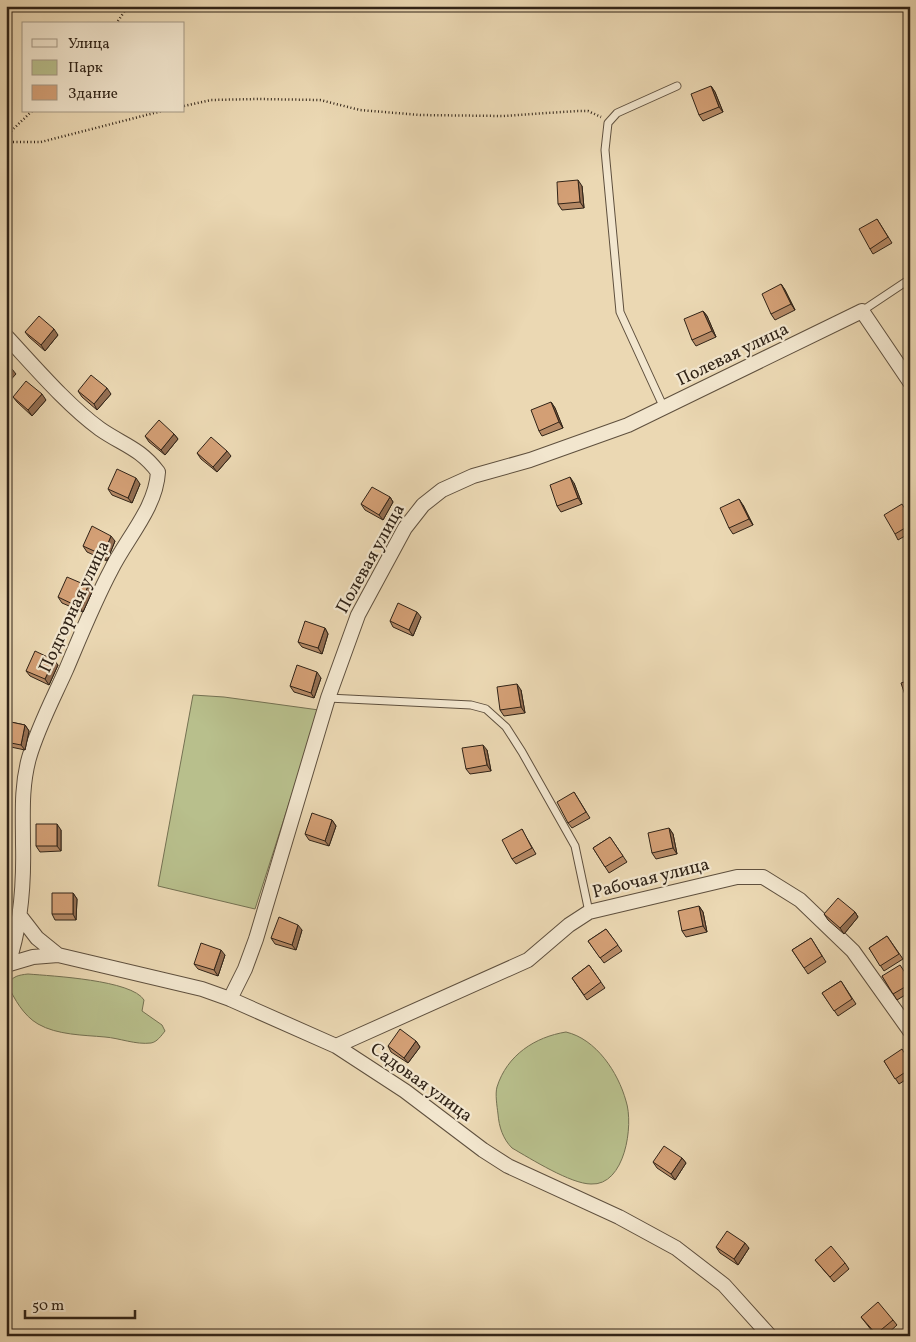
<svg xmlns="http://www.w3.org/2000/svg" width="916" height="1342" viewBox="0 0 916 1342" font-family="Vollkorn,serif">
	<style>
		.green { fill: #b8bf8c; stroke: #747152 }
		.lines { fill: none; stroke-linecap: round; stroke-linejoin: round }
		.lane-casing { stroke: #5f503e; stroke-width: 9 }
		.street-casing { stroke: #5f503e; stroke-width: 16 }
		.path { stroke: #302317; stroke-width: 2.5; stroke-dasharray: 1 2.5; stroke-linecap: butt }
		.lane { stroke: #f2e6ce; stroke-width: 7 }
		.street { stroke: #f2e6ce; stroke-width: 14 }
		.wall { fill: #b58965; stroke: #302317 }
		.shaded-wall { fill: #946f52; stroke: #302317 }
		.building { fill: #d39f75; stroke: #302317 }
		.labels { text-anchor: middle; dominant-baseline: central; stroke-width: 4.5; stroke-linejoin: round; paint-order: stroke }
		.street-label { font-size: 18px; fill: #302317; stroke: #f2e6ce }
	</style>
	<rect width="100%" height="100%" fill="#ebd8b3"/>
	<filter id="stains"><feTurbulence type="fractalNoise" baseFrequency=".004" numOctaves="4"/><feColorMatrix values="0 0 0 0 .2 0 0 0 0 .09 0 0 0 0 .02 0 0 0 .5 -.17"/></filter>
	<radialGradient id="worn" r=".72"><stop offset=".6" stop-color="#630" stop-opacity="0"/><stop offset="1" stop-color="#630" stop-opacity=".3"/></radialGradient>
	<path class="green" d="M193 695 224 697 319 710 255 909 158 886Z
		M28 974C52 976 132 980 144 1000L142 1011 162 1025 165 1031C161 1036 157 1042 151 1043 136 1045 119 1038 105 1037 83 1035 57 1035 38 1024 24 1016 14 999 8 985 12 976 19 975 28 974Z
		M566 1032C596 1039 618 1072 626 1101 634 1125 625 1186 591 1184 571 1184 531 1159 512 1148 503 1139 499 1127 498 1114 497 1106 495 1094 497 1087 507 1055 535 1037 566 1032Z"/>
	<g class="lines">
		<defs>
			<path id="lane" d="M862 311 910 279
				M664 408 620 312 605 150 608 123 617 113 677 86
				M328 698 471 705 486 709 506 727 522 752 575 846 589 912"/>
			<path id="street" d="M6 336C34 366 67 405 100 429 123 445 140 448 158 472 156 508 126 539 111 570 94 602 80 637 66 670 53 699 38 727 29 758 21 787 23 814 23 844 24 884 21 926 8 964
				M20 916 37 938 58 955
				M6 965 33 957 58 955 202 989 230 999 336 1046 405 1091 483 1150 508 1166 619 1217 676 1248 724 1285 770 1336
				M230 999 245 969 256 939 328 698 358 615 405 528 423 505 442 490 473 476 530 460 628 425 862 311 910 382
				M336 1046 528 960 569 925 589 912 737 877H763L800 900 853 951 910 1031"/>
		</defs>
		<use href="#lane" class="lane-casing"/>
		<use href="#street" class="street-casing"/>
		<path class="path" d="M116 24 128 6
			M184 106 211 100 257 99 320 100 360 110 420 115 503 116 577 111H588L601 117
			M6 136 32 111
			M6 142H41L162 111"/>
		<use href="#lane" class="lane"/>
		<use href="#street" class="street"/>
	</g>
	<path class="wall" d="M711 86 715 92 723 112 703 121 699 115Z
		M582 186 584 208 562 210 558 204Z
		M877 219 892 243 873 254 870 249Z
		M781 284 785 290 795 310 775 320 771 314Z
		M703 311 707 316 716 337 696 346 692 340Z
		M25 332 58 335 45 351 29 337Z
		M78 391 111 394 97 410 82 397Z
		M13 397 46 400 32 416 17 402Z
		M551 402 555 408 563 428 542 436 539 431Z
		M174 434 178 439 165 455 149 442 145 436Z
		M197 453 231 456 217 472 201 459Z
		M574 483 582 504 561 512 557 506Z
		M140 484 132 503 112 495 108 489Z
		M390 497 393 502 383 520 365 510 361 504Z
		M743 505 753 525 733 534 729 528Z
		M906 510 910 516V533L898 540 895 534Z
		M115 541 107 561 87 552 83 546Z
		M88 586 92 592 83 612 62 603 58 597Z
		M421 617 413 636 393 627 390 621Z
		M325 628 328 634 322 654 302 647 298 642Z
		M58 665 49 685 30 676 26 671Z
		M321 678 314 698 294 692 290 686Z
		M521 690 525 713 504 716 500 710Z
		M6 721 25 725 29 731 25 750 6 746Z
		M487 750 491 771 470 774 466 769Z
		M574 792 590 818 572 828 568 823Z
		M332 820 336 826 329 846 309 840 305 834Z
		M669 828 673 834 677 854 656 859 652 853Z
		M522 829 525 835 536 854 516 864 512 859Z
		M61 830V851L40 852 36 846Z
		M610 837 627 862 609 873 593 848Z
		M73 893 77 899 76 920H55L52 914Z
		M699 906 703 912 707 932 686 937 682 931Z
		M855 912 858 917 844 934 828 920 824 914Z
		M606 929 622 951 604 963 588 941Z
		M302 930 296 950 275 944 271 938Z
		M887 936 903 959 884 971 869 948Z
		M811 938 826 962 808 974 792 950Z
		M225 955 218 976 198 969 194 964Z
		M589 965 605 988 587 1000 572 978Z
		M882 976 910 980V992L897 1000Z
		M841 981 856 1004 838 1016 822 993Z
		M416 1041 420 1047 408 1063 391 1052 388 1046Z
		M6 1047 11 1053 6 1056Z
		M884 1061H910V1077L899 1084Z
		M682 1158 686 1163 675 1180 657 1168 653 1162Z
		M716 1247 749 1248 738 1265 720 1253Z
		M815 1260 845 1263 849 1269 834 1282Z
		M861 1317 893 1320 897 1325 885 1336H876Z"/>
	<path class="shaded-wall" d="M711 86 715 92 723 112 719 107Z
		M578 180 582 186 584 208 580 202Z
		M781 284 785 290 795 310 791 304Z
		M703 311 707 316 716 337 712 331Z
		M54 329 58 335 45 351 41 345Z
		M12 369 16 374 6 385V375Z
		M107 388 111 394 97 410 94 404Z
		M42 394 46 400 32 416 28 410Z
		M551 402 555 408 563 428 559 422Z
		M174 434 178 439 165 455 161 450Z
		M227 451 231 456 217 472 213 467Z
		M570 477 574 483 582 504 578 498Z
		M136 478 140 484 132 503 128 498Z
		M390 497 393 502 383 520 379 515Z
		M739 499 743 505 753 525 749 519Z
		M111 536 115 541 107 561 103 555Z
		M88 586 92 592 83 612 79 607Z
		M417 612 421 617 413 636 409 630Z
		M325 628 328 634 322 654 318 648Z
		M54 660 58 665 49 685 45 679Z
		M317 672 321 678 314 698 311 693Z
		M517 684 521 690 525 713 521 707Z
		M25 725 29 731 25 750 21 745Z
		M483 745 487 750 491 771 487 765Z
		M332 820 336 826 329 846 325 841Z
		M57 824 61 830V851L57 846Z
		M669 828 673 834 677 854 673 848Z
		M73 893 77 899 76 920 73 914Z
		M699 906 703 912 707 932 703 926Z
		M855 912 858 917 844 934 840 928Z
		M298 925 302 930 296 950 292 945Z
		M221 950 225 955 218 976 214 970Z
		M416 1041 420 1047 408 1063 404 1058Z
		M682 1158 686 1163 675 1180 671 1174Z
		M745 1243 749 1248 738 1265 734 1259Z"/>
	<path class="building" d="M711 86 719 107 699 115 691 94Z
		M578 180 580 202 558 204 557 182Z
		M877 219 888 237 870 249 859 229Z
		M781 284 791 304 771 314 762 294Z
		M703 311 712 331 692 340 684 319Z
		M39 316 54 329 41 345 25 332Z
		M6 364 12 369 6 375Z
		M91 375 107 388 94 404 78 391Z
		M26 381 42 394 28 410 13 397Z
		M551 402 559 422 539 431 531 410Z
		M159 420 174 434 161 450 145 436Z
		M211 437 227 451 213 467 197 453Z
		M910 454V464L906 456Z
		M117 469 136 478 128 498 108 489Z
		M570 477 578 498 557 506 550 485Z
		M372 487 390 497 379 515 361 504Z
		M739 499 749 519 729 528 720 508Z
		M902 504 910 517V525L895 534 884 515Z
		M92 526 111 536 103 555 83 546Z
		M67 577 88 586 79 607 58 597Z
		M398 603 417 612 409 630 390 621Z
		M305 621 325 628 318 648 298 642Z
		M35 651 54 660 45 679 26 671Z
		M297 665 317 672 311 693 290 686Z
		M910 680V703L908 704 901 683Z
		M517 684 521 707 500 710 497 687Z
		M6 721 25 725 21 745 6 742Z
		M483 745 487 765 466 769 462 748Z
		M574 792 586 812 568 823 557 802Z
		M312 813 332 820 325 841 305 834Z
		M36 824H57V846H36Z
		M669 828 673 848 652 853 648 833Z
		M522 829 532 848 512 859 502 840Z
		M610 837 623 856 605 867 593 848Z
		M52 893H73V914H52Z
		M838 898 855 912 840 928 824 914Z
		M699 906 703 926 682 931 678 911Z
		M279 917 298 925 292 945 271 938Z
		M606 929 618 945 600 958 588 941Z
		M887 936 899 954 880 966 869 948Z
		M811 938 822 956 804 968 792 950Z
		M201 943 221 950 214 970 194 964Z
		M589 965 601 982 584 995 572 978Z
		M900 965 910 980V984L893 994 882 976Z
		M841 981 852 999 834 1011 822 993Z
		M400 1029 416 1041 404 1058 388 1046Z
		M902 1049 910 1062V1069L895 1079 884 1061Z
		M664 1146 682 1158 671 1174 653 1162Z
		M727 1231 745 1243 734 1259 716 1247Z
		M831 1246 845 1263 830 1277 815 1260Z
		M878 1302 893 1320 876 1334 861 1317Z"/>
	<g class="labels">
		<g class="street-label">
			<text transform="translate(733 355) rotate(-26)">Полевая улица</text>
			<text transform="translate(371 559) rotate(-61)">Полевая улица</text>
			<text transform="translate(75 607) rotate(-65)">Подгорная улица</text>
			<text transform="translate(651 879) rotate(-14)">Рабочая улица</text>
			<text transform="translate(421 1083) rotate(36)">Садовая улица</text>
		</g>
	</g>
	<rect width="916" height="1342" fill="none" stroke="#ebd8b3" stroke-width="25"/>
	<rect x="8" y="8" width="901" height="1327" fill="none" stroke="#302317" stroke-width="2.5"/>
	<rect x="12" y="12" width="891" height="1317" fill="none" stroke="#302317"/>
	<rect x="22" y="22" width="162" height="90" fill="#f2e6ce" stroke="#a49885"/>
	<rect x="32" y="39" width="25" height="8" fill="#f2e6ce" stroke="#a49885"/>
	<text x="68" y="48" font-size="15" fill="#302317">Улица</text>
	<rect x="32" y="60" width="25" height="15" fill="#b8bf8c" stroke="#a49885"/>
	<text x="68" y="72" font-size="15" fill="#302317">Парк</text>
	<rect x="32" y="85" width="25" height="15" fill="#d39f75" stroke="#a49885"/>
	<text x="68" y="98" font-size="15" fill="#302317">Здание</text>
	<path d="M25 1310v8h110v-8" fill="none" stroke="#302317" stroke-width="2.5"/>
	<text x="32" y="1310" font-size="15" fill="#302317" stroke="#f2e6ce" stroke-width="4" paint-order="stroke">50 m</text>
	<rect width="100%" height="100%" filter="url(#stains)"/>
	<rect width="100%" height="100%" fill="url(#worn)"/>
</svg>
